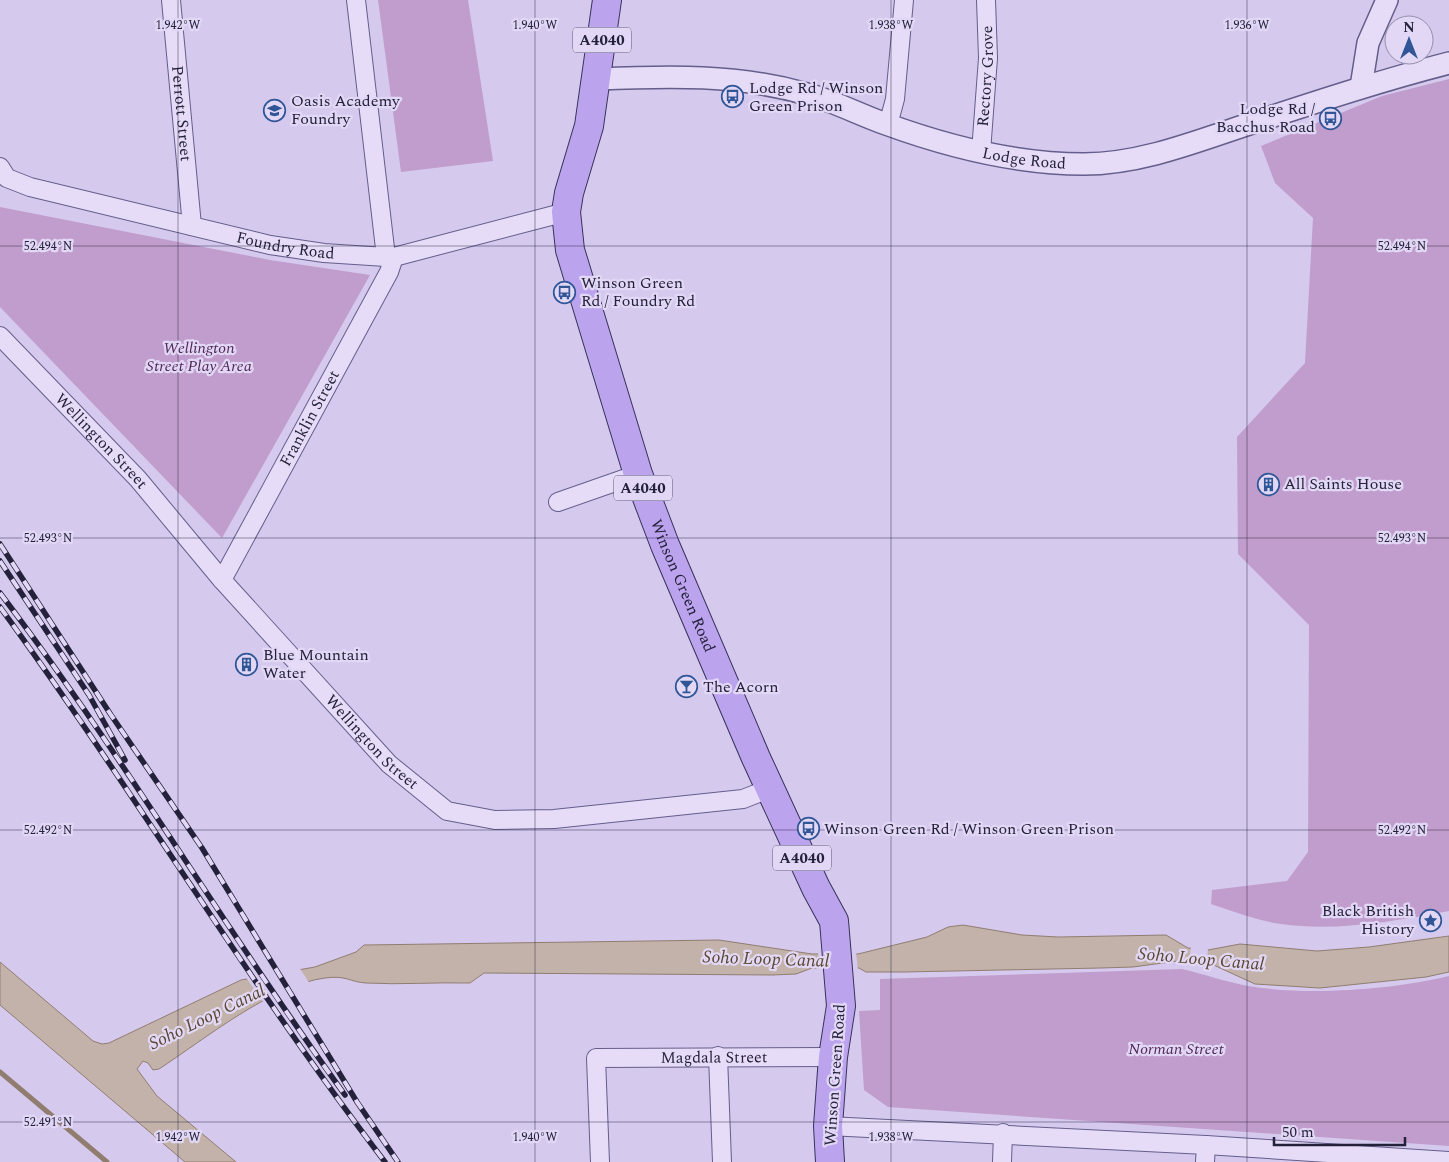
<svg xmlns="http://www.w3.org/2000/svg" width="1449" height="1162" viewBox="0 0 1449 1162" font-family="Spectral,serif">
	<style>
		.green { fill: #c09dcc }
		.water { fill: #c2b2aa; stroke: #917d70 }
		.pier { fill: #d5c9ee }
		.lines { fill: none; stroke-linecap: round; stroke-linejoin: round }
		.stream { stroke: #917d70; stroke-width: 5 }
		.minor-casing { stroke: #655e8a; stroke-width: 20 }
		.tertiary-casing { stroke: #655e8a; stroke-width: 24 }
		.primary-casing { stroke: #363258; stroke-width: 30 }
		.minor { stroke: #e6dcf8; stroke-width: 18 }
		.tertiary { stroke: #e6dcf8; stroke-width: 21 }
		.primary { stroke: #bca3ee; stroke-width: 28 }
		.rail-casing { stroke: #24213b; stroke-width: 5.5 }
		.rail { stroke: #e2d8f5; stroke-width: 4; stroke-dasharray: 11; stroke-linecap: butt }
		.ticks { fill: none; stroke: #24213b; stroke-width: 1; stroke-opacity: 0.45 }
		.labels { text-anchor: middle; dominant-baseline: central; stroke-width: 4.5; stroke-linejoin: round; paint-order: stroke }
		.shield { fill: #e2d8f5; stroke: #5d5873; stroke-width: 1 }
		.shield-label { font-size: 15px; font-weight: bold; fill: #24213b }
		.street-label { font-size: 16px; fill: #24213b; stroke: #e2d8f5 }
		.poi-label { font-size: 16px; fill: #24213b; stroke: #e2d8f5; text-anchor: start }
		.park-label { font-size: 16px; font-style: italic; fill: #512856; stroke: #e2d8f5 }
		.water-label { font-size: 18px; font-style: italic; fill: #5a4831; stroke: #e2d8f5 }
		.ticks-label { font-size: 12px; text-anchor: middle; fill: #24213b; stroke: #e2d8f5; stroke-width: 4.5; stroke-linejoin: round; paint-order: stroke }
	</style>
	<rect width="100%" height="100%" fill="#d5c9ee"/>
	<path class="green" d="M378 0H468L493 161 401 172Z
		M1449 79V911C1394 921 1337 932 1281 924 1257 921 1233 911 1211 904L1212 890 1287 881 1308 852 1309 625 1238 554 1237 437 1305 363 1313 218 1275 183 1261 146 1382 96Z
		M0 207 270 260 370 275 222 538 0 307Z
		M1182 969C1204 974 1226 982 1248 986 1307 996 1391 990 1449 976V1146L888 1107 864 1090 859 1011 880 1010V979Z"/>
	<path class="water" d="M963 925 1022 935 1058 937 1166 935 1188 948 1208 950 1240 944 1317 951 1369 947 1449 936V972L1426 977 1320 988 1255 984 1207 962 1185 960 1133 967 1101 968 904 972H866L859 968H812L796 974 772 975 484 973 470 983C435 982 400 985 366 983 350 982 346 975 325 978 271 985 205 1039 159 1069L153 1070 148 1063 143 1061 137 1069 157 1096 236 1162H185L0 1005V962L93 1041 102 1044 109 1043 241 980 315 967 356 952 364 945 719 940 812 954H858L927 937 948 927Z"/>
	<path class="pier" d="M1191 946 1208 947 1207 965 1189 963Z
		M818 952H856L858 971H819Z
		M299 967 310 984 264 1003 245 976Z"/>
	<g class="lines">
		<path class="stream" d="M0 1072 107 1162"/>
		<defs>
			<g id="minor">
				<path id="s1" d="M171 0 192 226"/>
				<path d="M356 0 386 257"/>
				<path d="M888 125 895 99 904 0"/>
				<path id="s2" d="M981 152 988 58 986 0"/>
				<path id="s3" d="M0 167 7 178 30 187 270 245 324 253 386 257H394L566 212"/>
				<path id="s4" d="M0 336 138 479 222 580 389 764 447 811 495 820 554 819 743 799 771 788"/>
				<path d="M558 502 638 474"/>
				<path id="s5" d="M222 580 389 272 394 257"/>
				<path d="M718 1056 722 1162"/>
				<path d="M828 1126 1206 1145 1449 1161"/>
				<path id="s6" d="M600 1162 596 1058 833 1057"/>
				<path d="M1002 1162 1003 1133"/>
				<path d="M1205 1162 1206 1145"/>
			</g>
			<g id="tertiary">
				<path id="s7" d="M597 79C669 76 737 74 807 94 834 101 860 115 886 124 949 147 1016 164 1084 164 1142 164 1200 140 1255 122 1319 101 1383 80 1449 63"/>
				<path d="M1361 87 1368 43 1387 0"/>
			</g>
			<g id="primary">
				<path id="s8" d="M607 0 589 126 569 193 566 212 570 250 638 474 665 545 756 758 816 888 834 921 841 1006 833 1057 828 1126 830 1162"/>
			</g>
		</defs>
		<use href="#minor" class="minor-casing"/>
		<use href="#tertiary" class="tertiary-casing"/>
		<use href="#primary" class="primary-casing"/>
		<use href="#minor" class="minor"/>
		<use href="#tertiary" class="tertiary"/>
		<use href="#primary" class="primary"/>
		<defs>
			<path id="rail" d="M0 544 111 715 202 848 357 1102 398 1162
				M0 561 89 695 125 760
				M0 593C123 755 226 931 345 1095
				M0 607C133 789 248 983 385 1162"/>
		</defs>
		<use href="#rail" class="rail-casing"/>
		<use href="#rail" class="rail"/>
	</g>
	<path class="ticks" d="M178 0V1162M535 0V1162M891 0V1162M1247 0V1162M0 246H1449M0 538H1449M0 830H1449M0 1122H1449"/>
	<defs>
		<symbol id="bus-ring" viewBox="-11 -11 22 22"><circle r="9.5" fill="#e2d8f5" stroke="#305697" stroke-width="1.5"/><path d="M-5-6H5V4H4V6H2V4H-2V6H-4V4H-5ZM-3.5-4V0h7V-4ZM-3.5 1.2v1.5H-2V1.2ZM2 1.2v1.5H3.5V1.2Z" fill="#305697"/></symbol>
		<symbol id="school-ring" viewBox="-11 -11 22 22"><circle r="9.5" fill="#e2d8f5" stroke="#305697" stroke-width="1.5"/><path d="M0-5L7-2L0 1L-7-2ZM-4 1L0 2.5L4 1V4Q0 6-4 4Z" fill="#305697"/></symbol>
		<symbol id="building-ring" viewBox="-11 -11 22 22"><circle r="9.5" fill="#e2d8f5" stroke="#305697" stroke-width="1.5"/><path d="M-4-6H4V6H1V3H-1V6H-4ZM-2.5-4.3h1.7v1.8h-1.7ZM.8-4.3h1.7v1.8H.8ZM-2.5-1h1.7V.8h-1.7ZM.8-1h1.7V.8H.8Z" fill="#305697"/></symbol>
		<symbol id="bar-ring" viewBox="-11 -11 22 22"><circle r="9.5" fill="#e2d8f5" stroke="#305697" stroke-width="1.5"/><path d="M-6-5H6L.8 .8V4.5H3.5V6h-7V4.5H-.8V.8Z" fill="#305697"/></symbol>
		<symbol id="sight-ring" viewBox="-11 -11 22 22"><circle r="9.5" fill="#e2d8f5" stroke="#305697" stroke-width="1.5"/><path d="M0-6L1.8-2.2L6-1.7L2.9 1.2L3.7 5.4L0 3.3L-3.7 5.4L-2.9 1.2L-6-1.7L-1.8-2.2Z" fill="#305697"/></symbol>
	</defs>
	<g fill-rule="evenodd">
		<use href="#bus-ring" x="720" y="84" width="25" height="25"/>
		<use href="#school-ring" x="262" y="98" width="25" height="25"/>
		<use href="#bus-ring" x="1318" y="106" width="25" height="25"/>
		<use href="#bus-ring" x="552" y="280" width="25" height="25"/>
		<use href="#building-ring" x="1256" y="472" width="25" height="25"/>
		<use href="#building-ring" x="234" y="652" width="25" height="25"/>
		<use href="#bar-ring" x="674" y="674" width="25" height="25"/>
		<use href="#bus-ring" x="796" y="816" width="25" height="25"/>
		<use href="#sight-ring" x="1418" y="908" width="25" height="25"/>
	</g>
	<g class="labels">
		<g class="shield">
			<rect x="573" y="27.5" width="58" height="25" rx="4"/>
			<rect x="614" y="475.5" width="58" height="25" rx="4"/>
			<rect x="773" y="845.5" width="58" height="25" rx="4"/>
		</g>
		<g class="shield-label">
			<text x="602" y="40">A4040</text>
			<text x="643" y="488">A4040</text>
			<text x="802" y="858">A4040</text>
		</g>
		<g class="street-label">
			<text stroke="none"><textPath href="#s2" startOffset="76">Rectory Grove</textPath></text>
			<text stroke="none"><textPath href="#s1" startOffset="114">Perrott Street</textPath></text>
			<text stroke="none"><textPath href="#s7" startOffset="439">Lodge Road</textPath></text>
			<text stroke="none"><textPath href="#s3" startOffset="300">Foundry Road</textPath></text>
			<text stroke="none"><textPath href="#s5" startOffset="184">Franklin Street</textPath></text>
			<text stroke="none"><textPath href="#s4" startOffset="146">Wellington Street</textPath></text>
			<text stroke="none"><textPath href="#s8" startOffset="609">Winson Green Road</textPath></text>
			<text stroke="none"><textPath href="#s4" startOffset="551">Wellington Street</textPath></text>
			<text stroke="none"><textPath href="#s6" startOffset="222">Magdala Street</textPath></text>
			<text transform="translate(835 1075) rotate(-86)">Winson Green Road</text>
		</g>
		<g class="poi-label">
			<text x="749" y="88">Lodge Rd / Winson<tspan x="749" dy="18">Green Prison</tspan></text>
			<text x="291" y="101">Oasis Academy<tspan x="291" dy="18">Foundry</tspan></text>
			<text x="1315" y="109" text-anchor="end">Lodge Rd /<tspan x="1315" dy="18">Bacchus Road</tspan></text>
			<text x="581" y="283">Winson Green<tspan x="581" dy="18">Rd / Foundry Rd</tspan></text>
			<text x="1284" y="484">All Saints House</text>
			<text x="263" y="655">Blue Mountain<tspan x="263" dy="18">Water</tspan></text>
			<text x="703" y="687">The Acorn</text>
			<text x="824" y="829">Winson Green Rd / Winson Green Prison</text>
			<text x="1414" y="911" text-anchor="end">Black British<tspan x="1414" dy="18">History</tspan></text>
		</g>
		<g class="park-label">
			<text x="199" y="348">Wellington<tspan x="199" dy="18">Street Play Area</tspan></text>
			<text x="1176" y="1049">Norman Street</text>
		</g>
		<g class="water-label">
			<text transform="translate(766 959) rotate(2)">Soho Loop Canal</text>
			<text transform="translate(1201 959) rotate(5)">Soho Loop Canal</text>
			<text transform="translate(207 1017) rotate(-26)">Soho Loop Canal</text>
		</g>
	</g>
	<g class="ticks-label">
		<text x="178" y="29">1.942°W</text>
		<text x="535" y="29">1.940°W</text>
		<text x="891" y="29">1.938°W</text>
		<text x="1247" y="29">1.936°W</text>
		<text x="48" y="250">52.494°N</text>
		<text x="1402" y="250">52.494°N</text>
		<text x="48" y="542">52.493°N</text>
		<text x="1402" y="542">52.493°N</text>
		<text x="48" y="834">52.492°N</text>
		<text x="1402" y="834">52.492°N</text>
		<text x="48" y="1126">52.491°N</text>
		<text x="178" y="1141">1.942°W</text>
		<text x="535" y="1141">1.940°W</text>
		<text x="891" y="1141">1.938°W</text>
	</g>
	<g transform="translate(1409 40)"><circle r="24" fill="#e2d8f5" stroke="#968fab"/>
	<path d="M0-4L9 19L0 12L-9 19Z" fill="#305697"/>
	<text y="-8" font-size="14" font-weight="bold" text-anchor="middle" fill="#24213b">N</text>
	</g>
	<path d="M1274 1137v8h131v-8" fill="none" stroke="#24213b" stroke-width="2.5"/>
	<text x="1282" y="1137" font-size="15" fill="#24213b" stroke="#e2d8f5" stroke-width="4" paint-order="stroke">50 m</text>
</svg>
